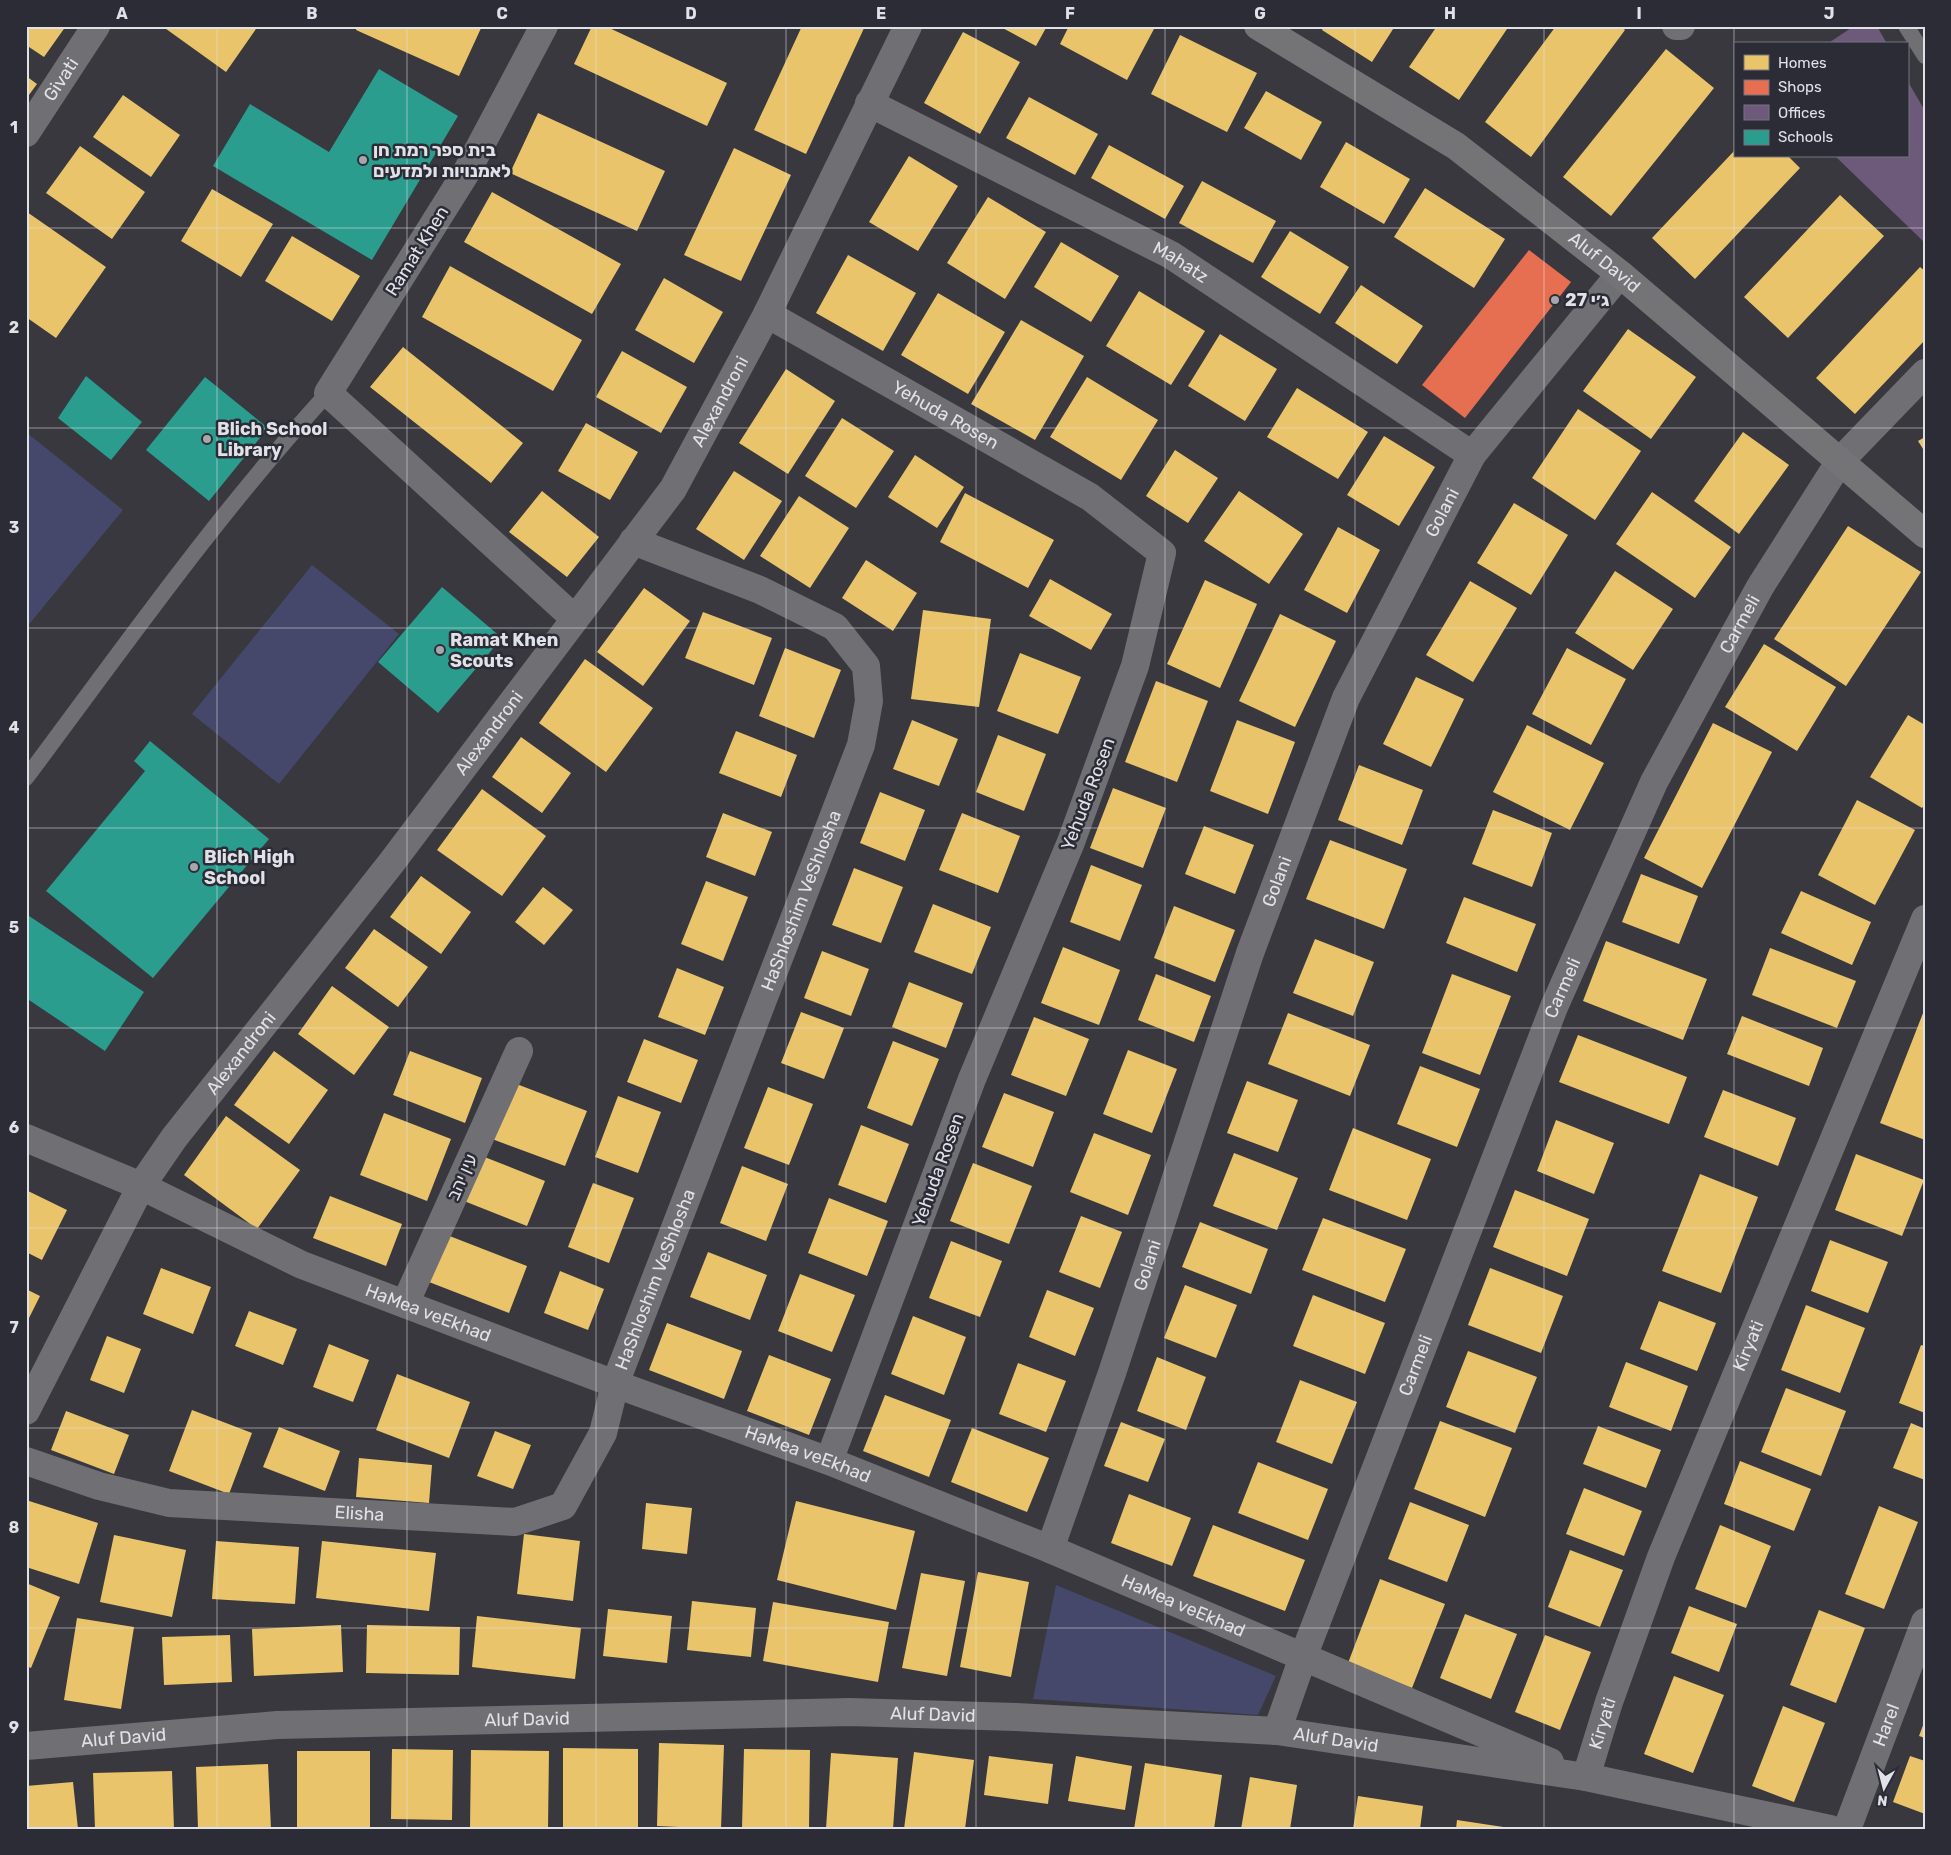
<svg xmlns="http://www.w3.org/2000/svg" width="1951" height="1855" viewBox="0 0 1951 1855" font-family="Rubik,Heebo,sans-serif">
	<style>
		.green { fill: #45486a }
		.homes { fill: #e9c46a }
		.shops { fill: #e76f51 }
		.offices { fill: #6d597a }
		.schools { fill: #2a9d8f }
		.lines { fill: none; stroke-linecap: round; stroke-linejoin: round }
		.lane { stroke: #707074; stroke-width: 16 }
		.street { stroke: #707074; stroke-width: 28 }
		.secondary { stroke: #747477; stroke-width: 28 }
		.grid { fill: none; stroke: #e1e2e8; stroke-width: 1; stroke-opacity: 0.55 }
		.poi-dot { fill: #a6a6ac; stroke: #2b2c36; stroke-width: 2 }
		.labels { text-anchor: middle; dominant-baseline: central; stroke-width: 5; stroke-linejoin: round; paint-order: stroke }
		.street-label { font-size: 18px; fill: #e1e2e8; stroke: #2b2c36 }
		.poi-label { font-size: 18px; font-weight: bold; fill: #e1e2e8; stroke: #2b2c36; text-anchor: start }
		.neatline { fill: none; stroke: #e1e2e8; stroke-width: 2 }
		.grid-label { font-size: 16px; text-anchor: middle; font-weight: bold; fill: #e1e2e8 }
	</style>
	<rect width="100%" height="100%" fill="#38383e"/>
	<path class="green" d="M26 432 123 510 26 628Z
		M312 565 399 634 279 784 192 714Z
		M1056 1585 1276 1676 1258 1715 1033 1699Z"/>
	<path class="homes" d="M26 26H66L44 57 26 45Z
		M162 26H258L226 72Z
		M357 26H482L459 76 356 30Z
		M592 26H605L727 83 707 126 574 64Z
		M802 26H865L806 154 754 130Z
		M999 26H1047L1036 46Z
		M1069 26H1154L1155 27 1127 80 1060 44Z
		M1324 26H1395L1372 62 1322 30Z
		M1437 26H1509L1459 100 1409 67Z
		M1556 26H1620L1625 30 1531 157 1485 122Z
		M963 32 1020 62 980 134 924 103Z
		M1180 35 1257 73 1227 132 1151 94Z
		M1666 49 1714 88 1611 216 1563 177Z
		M26 76 37 84 26 99Z
		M1266 91 1322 122 1301 160 1244 128Z
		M123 95 180 135 151 177 93 137Z
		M1029 97 1098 134 1075 175 1006 138Z
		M538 113 665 171 637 231 510 173Z
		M1346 142 1410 179 1384 224 1320 187Z
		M1109 145 1184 186 1165 219 1091 178Z
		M80 146 145 192 112 239 46 193Z
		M734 148 791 175 741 281 684 255Z
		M1735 150V156H1788L1800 168 1695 279 1652 238Z
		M909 156 958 186 918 251 869 222Z
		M1202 181 1276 221 1253 263 1179 223Z
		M1425 188 1505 239 1474 288 1394 237Z
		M212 189 273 224 241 277 181 241Z
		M492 192 621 264 592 314 464 242Z
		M1840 195 1884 236 1788 338 1744 297Z
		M988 197 1046 232 1005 299 947 263Z
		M27 212 106 267 56 338 26 317Z
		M1290 231 1349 267 1320 314 1261 277Z
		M292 236 360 276 332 321 265 281Z
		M1061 242 1119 276 1091 322 1034 287Z
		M848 255 916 293 883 351 816 313Z
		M450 266 582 340 553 391 422 317Z
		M1920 267 1925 271V340L1855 414 1816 378Z
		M664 278 723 312 694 363 635 330Z
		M1361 285 1423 326 1397 364 1335 323Z
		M1139 291 1205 331 1171 385 1106 346Z
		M938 293 1005 332 968 394 901 355Z
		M1021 320 1084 356 1035 440 971 404Z
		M1628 329 1696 377 1651 439 1583 391Z
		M1220 334 1277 369 1245 421 1188 386Z
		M403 347 523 443 491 483 370 387Z
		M622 351 687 387 661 433 596 397Z
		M786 369 835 401 788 474 739 443Z
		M1087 377 1158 420 1121 480 1050 437Z
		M1297 388 1368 432 1338 479 1267 437Z
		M1578 409 1641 451 1595 520 1532 478Z
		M842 418 894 451 856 508 805 476Z
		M586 423 638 452 610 500 558 471Z
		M1743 432 1789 465 1739 534 1694 501Z
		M1384 436 1435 467 1399 526 1347 495Z
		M1925 437V452L1918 441Z
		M1175 450 1218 478 1188 523 1146 496Z
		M915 455 964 487 937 528 888 497Z
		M734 471 782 501 744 560 696 529Z
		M542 491 599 537 567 577 509 532Z
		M1239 491 1303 534 1269 584 1204 541Z
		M1652 492 1731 547 1695 598 1616 544Z
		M965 493 1054 540 1028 588 940 542Z
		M799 496 849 528 810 588 760 556Z
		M1514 503 1568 535 1531 595 1477 563Z
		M1848 526 1921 572 1846 686 1774 639Z
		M1338 527 1380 550 1347 613 1304 590Z
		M866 560 917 593 893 631 842 598Z
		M1615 571 1673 609 1633 670 1575 633Z
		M1050 579 1112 614 1091 650 1029 616Z
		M1205 580 1257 604 1220 688 1167 664Z
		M1470 581 1517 608 1473 682 1426 655Z
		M644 588 690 621 643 686 597 652Z
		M923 610 991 619 979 707 911 699Z
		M703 612 772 638 754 685 685 658Z
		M1280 614 1336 641 1295 727 1239 701Z
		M1764 644 1836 687 1797 751 1725 707Z
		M785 648 841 670 814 738 759 716Z
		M1567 648 1626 679 1591 745 1532 714Z
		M1020 653 1081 677 1058 734 997 711Z
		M585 659 653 708 606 772 539 723Z
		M1416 677 1464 699 1431 767 1383 744Z
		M1156 681 1208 701 1177 782 1125 762Z
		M1908 715 1925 725V804L1922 808 1870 777Z
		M912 720 958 739 939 786 893 769Z
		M1237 720 1295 742 1268 814 1210 791Z
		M1713 723 1772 752 1702 888 1644 858Z
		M1527 725 1604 763 1570 830 1493 792Z
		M736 731 797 755 781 797 719 773Z
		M998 735 1046 754 1024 811 976 792Z
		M521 737 571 773 542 813 492 777Z
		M1359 765 1423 790 1402 845 1338 820Z
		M1113 788 1166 808 1143 868 1090 848Z
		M482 789 546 836 502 896 437 850Z
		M880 792 925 810 905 861 860 843Z
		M1857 800 1915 830 1875 905 1818 875Z
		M1493 810 1552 833 1532 887 1472 864Z
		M723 813 772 832 755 876 706 857Z
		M962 813 1020 836 998 893 939 870Z
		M1204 826 1254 845 1235 894 1185 874Z
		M1330 840 1407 869 1384 929 1306 899Z
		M1091 865 1142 885 1120 941 1070 922Z
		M854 868 903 887 881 943 832 925Z
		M1641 874 1698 896 1679 944 1622 922Z
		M421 876 471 912 441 954 390 917Z
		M706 881 748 897 723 961 681 944Z
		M543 887 573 910 544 945 515 922Z
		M1801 891 1871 922 1852 965 1781 933Z
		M1464 897 1536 924 1517 972 1446 943Z
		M933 904 991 927 972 974 914 952Z
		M1174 906 1235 930 1215 982 1154 958Z
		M374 929 428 967 398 1007 345 968Z
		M1315 939 1374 962 1353 1016 1293 993Z
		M1606 941 1707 979 1683 1040 1583 1001Z
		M1063 947 1120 970 1099 1025 1041 1003Z
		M1770 948 1856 981 1837 1028 1752 995Z
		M822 951 869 969 851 1016 804 998Z
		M677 968 724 987 705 1035 658 1017Z
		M1156 974 1211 996 1194 1042 1138 1020Z
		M1452 974 1511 996 1480 1075 1422 1053Z
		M909 982 963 1003 946 1048 892 1027Z
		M332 986 389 1027 354 1075 298 1034Z
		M1925 1008V1140L1880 1123Z
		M801 1012 844 1028 824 1079 781 1063Z
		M1288 1013 1370 1045 1350 1096 1268 1064Z
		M1742 1016 1823 1048 1809 1086 1727 1054Z
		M1034 1017 1089 1039 1066 1096 1011 1075Z
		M1578 1035 1687 1077 1669 1124 1559 1082Z
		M644 1039 698 1060 681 1103 627 1082Z
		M893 1041 939 1059 912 1126 867 1108Z
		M1128 1050 1177 1069 1152 1133 1103 1114Z
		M274 1051 328 1090 289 1144 234 1105Z
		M410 1051 482 1078 465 1123 393 1095Z
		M1420 1066 1480 1089 1457 1147 1397 1124Z
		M1247 1081 1298 1100 1278 1152 1227 1133Z
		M514 1083 587 1111 565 1166 492 1139Z
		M768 1087 813 1104 789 1165 744 1148Z
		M1723 1090 1796 1118 1778 1166 1704 1137Z
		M1004 1093 1054 1112 1033 1167 982 1147Z
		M618 1096 661 1112 638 1173 595 1157Z
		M384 1113 451 1139 427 1201 360 1175Z
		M226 1116 300 1170 257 1229 184 1175Z
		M1556 1120 1614 1143 1594 1194 1537 1171Z
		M861 1125 909 1144 886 1203 838 1185Z
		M1353 1128 1431 1159 1407 1220 1329 1190Z
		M1094 1133 1151 1155 1128 1215 1070 1192Z
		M1234 1153 1298 1178 1277 1230 1213 1206Z
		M1856 1154 1924 1180 1902 1236 1835 1210Z
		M482 1156 545 1181 527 1226 464 1201Z
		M973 1163 1032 1186 1009 1244 950 1221Z
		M742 1166 788 1184 766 1241 720 1223Z
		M1700 1174 1758 1197 1721 1293 1662 1271Z
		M593 1183 634 1198 609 1263 568 1247Z
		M26 1190 67 1210 42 1260 26 1252Z
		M1515 1190 1589 1219 1567 1276 1493 1247Z
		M330 1196 402 1224 386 1266 313 1238Z
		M829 1198 888 1221 867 1276 808 1253Z
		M1081 1216 1122 1232 1100 1288 1059 1272Z
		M1323 1218 1406 1249 1385 1302 1302 1270Z
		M1200 1222 1268 1249 1251 1294 1182 1267Z
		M447 1235 527 1266 509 1313 429 1282Z
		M1830 1240 1888 1262 1868 1313 1811 1291Z
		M951 1241 1002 1261 980 1317 929 1298Z
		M708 1252 767 1275 750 1320 690 1297Z
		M161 1268 211 1287 193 1334 143 1314Z
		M1490 1268 1563 1296 1541 1353 1468 1325Z
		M560 1271 604 1289 588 1330 544 1313Z
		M800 1274 855 1295 832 1352 778 1331Z
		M1185 1285 1237 1305 1216 1358 1164 1338Z
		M26 1289 40 1296 26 1324Z
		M1047 1290 1094 1308 1075 1356 1029 1337Z
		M1313 1295 1385 1323 1365 1374 1293 1346Z
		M1659 1301 1716 1323 1697 1371 1640 1349Z
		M1806 1305 1865 1328 1840 1393 1781 1370Z
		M249 1311 297 1329 283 1365 235 1346Z
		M913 1316 966 1337 944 1395 891 1374Z
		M667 1323 742 1351 724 1399 649 1370Z
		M107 1336 141 1349 124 1393 90 1380Z
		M329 1344 369 1360 353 1402 313 1387Z
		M1921 1345 1925 1346V1413L1899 1403Z
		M1468 1351 1537 1377 1515 1433 1446 1407Z
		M769 1355 831 1379 809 1435 747 1411Z
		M1157 1357 1206 1377 1186 1430 1137 1411Z
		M1626 1362 1688 1386 1671 1431 1609 1407Z
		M1018 1363 1066 1381 1046 1432 999 1414Z
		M397 1374 470 1402 449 1458 376 1430Z
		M1300 1380 1357 1402 1332 1464 1276 1442Z
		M1786 1388 1846 1411 1821 1476 1761 1452Z
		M885 1395 951 1420 929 1477 863 1451Z
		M192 1410 252 1433 229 1494 169 1471Z
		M66 1411 129 1435 114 1474 51 1450Z
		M1440 1421 1512 1448 1485 1517 1414 1489Z
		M1121 1422 1165 1439 1148 1482 1104 1466Z
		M1911 1423 1925 1429V1480L1893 1468Z
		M1598 1426 1661 1450 1646 1488 1583 1464Z
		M279 1427 340 1451 325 1491 263 1467Z
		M972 1428 1049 1458 1027 1512 951 1482Z
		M495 1431 531 1445 513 1489 477 1476Z
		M359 1458 432 1465 429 1503 356 1497Z
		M1740 1461 1811 1489 1794 1531 1724 1504Z
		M1258 1462 1328 1489 1308 1540 1238 1513Z
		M1584 1488 1642 1511 1624 1556 1566 1534Z
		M1129 1494 1191 1518 1172 1566 1111 1543Z
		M26 1500 98 1523 79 1584 26 1567Z
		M796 1501 915 1531 896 1610 777 1580Z
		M1410 1502 1469 1525 1447 1582 1388 1559Z
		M646 1503 692 1508 687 1554 642 1549Z
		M1879 1506 1918 1522 1884 1609 1845 1594Z
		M1213 1525 1305 1560 1285 1611 1193 1576Z
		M1720 1525 1771 1546 1746 1608 1695 1589Z
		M524 1534 580 1541 573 1601 517 1594Z
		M114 1535 186 1550 172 1617 100 1602Z
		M216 1541 299 1547 295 1604 212 1599Z
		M322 1541 436 1553 429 1611 316 1598Z
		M1570 1550 1623 1570 1600 1627 1548 1607Z
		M978 1572 1029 1582 1011 1677 960 1667Z
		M921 1573 965 1581 947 1676 902 1668Z
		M1380 1579 1445 1604 1412 1688 1348 1663Z
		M26 1583 60 1597 31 1668 26 1666Z
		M692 1601 756 1608 751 1657 687 1650Z
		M773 1602 889 1622 878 1682 763 1661Z
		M1689 1606 1737 1624 1719 1672 1671 1653Z
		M608 1609 672 1616 667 1663 603 1656Z
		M1819 1610 1865 1628 1836 1703 1790 1685Z
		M1465 1614 1517 1634 1491 1699 1440 1678Z
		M477 1616 581 1628 575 1679 472 1667Z
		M77 1618 134 1627 121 1709 64 1700Z
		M341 1625 343 1672 254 1676 252 1629Z
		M367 1625 460 1627 459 1675 366 1673Z
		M230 1635 232 1682 164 1685 162 1637Z
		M1545 1635 1591 1652 1560 1730 1515 1712Z
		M1674 1676 1724 1695 1693 1773 1644 1754Z
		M1783 1706 1825 1723 1794 1802 1752 1786Z
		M1925 1720V1738L1919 1736Z
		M659 1743 724 1745 721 1829 657 1826Z
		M563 1748 638 1749V1829L563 1828Z
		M392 1749 453 1750 452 1820 391 1819Z
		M744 1749 810 1750 809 1829H742Z
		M471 1750 549 1751 548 1829H470Z
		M297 1751H370V1829H297Z
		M914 1752 974 1760 965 1829H904Z
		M831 1753 898 1758 893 1829H826Z
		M989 1756 1053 1764 1048 1804 984 1795Z
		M1076 1756 1132 1766 1125 1810 1068 1801Z
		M1910 1756 1925 1761V1814L1893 1802Z
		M1145 1763 1222 1775 1214 1829H1134Z
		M268 1764 271 1829H198L196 1767Z
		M172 1771 174 1829H95L93 1773Z
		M1250 1777 1297 1785 1290 1829H1241Z
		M73 1782 78 1829H26V1786Z
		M1358 1796 1423 1806 1420 1829H1353Z
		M1457 1820 1510 1828V1829H1456Z"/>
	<path class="shops" d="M1529 250 1571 282 1465 418 1422 385Z"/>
	<path class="offices" d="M1854 26H1877L1887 44H1827Z
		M1907 80 1925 111V243L1835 156H1907Z"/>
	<path class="schools" d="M379 69 458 116 372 260 213 166 250 104 329 152Z
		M86 376 142 422 111 460 58 418Z
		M205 377 268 428 209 501 146 450Z
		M442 587 502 638 438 713 378 662Z
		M150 741 269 839 153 978 46 891 145 771 134 761Z
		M26 914 144 992 105 1051 26 998Z"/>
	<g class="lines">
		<path class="lane" d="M1906 26 1925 56
			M26 778C124 647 218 513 328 393"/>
		<g class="street">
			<path d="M544 26 467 171 328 393 574 618"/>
			<path d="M1676 26H1681"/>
			<path id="s1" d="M869 103 1171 255 1472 455"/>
			<path id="s2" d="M26 133 96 26"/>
			<path id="s3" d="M767 314 1090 497 1162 553 1135 666 1071 842 972 1079 829 1461"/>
			<path id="s4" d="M26 1138 141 1186 302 1265 615 1384 829 1461 1050 1549 1550 1762"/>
			<path d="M405 1304 519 1051"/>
			<path id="s5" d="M26 1411 141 1186 174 1138 392 862 673 489 767 314 908 26"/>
			<path id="s6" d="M26 1461 99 1486 169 1503 515 1522 563 1506 603 1433 615 1384 861 745 869 701 866 666 835 627 760 590 633 541"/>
			<path id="s7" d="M1050 1549 1112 1373 1250 953 1346 698 1472 455 1620 274"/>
			<path id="s8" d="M1277 1731 1303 1657 1554 1007 1654 782 1760 587 1840 461 1925 373"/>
			<path id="s9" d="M26 1746 277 1725 850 1712 1016 1717 1277 1731 1586 1777 1830 1829"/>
			<path id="s10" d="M1586 1777 1609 1702 1661 1557 1925 919"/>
			<path id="s11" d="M1847 1829 1925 1622"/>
		</g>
		<path class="secondary" id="s12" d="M1258 26 1456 146 1620 274 1925 534"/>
	</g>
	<path class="grid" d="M217 26V1829M407 26V1829M596 26V1829M786 26V1829M976 26V1829M1165 26V1829M1355 26V1829M1544 26V1829M1734 26V1829M26 228H1925M26 428H1925M26 628H1925M26 828H1925M26 1028H1925M26 1228H1925M26 1428H1925M26 1628H1925"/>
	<g class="poi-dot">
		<circle cx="363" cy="160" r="5"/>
		<circle cx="1555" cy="300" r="5"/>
		<circle cx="207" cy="439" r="5"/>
		<circle cx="440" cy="650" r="5"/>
		<circle cx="194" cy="867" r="5"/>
	</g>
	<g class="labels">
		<g class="street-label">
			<text stroke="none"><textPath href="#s2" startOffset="64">Givati</textPath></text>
			<text transform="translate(417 251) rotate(-58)">Ramat Khen</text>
			<text stroke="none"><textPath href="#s12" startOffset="420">Aluf David</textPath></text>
			<text stroke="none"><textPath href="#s1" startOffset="350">Mahatz</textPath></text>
			<text stroke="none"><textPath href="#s5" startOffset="1229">Alexandroni</textPath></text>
			<text stroke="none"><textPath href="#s3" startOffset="205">Yehuda Rosen</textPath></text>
			<text stroke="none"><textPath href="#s7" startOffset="1110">Golani</textPath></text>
			<text stroke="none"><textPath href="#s8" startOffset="1201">Carmeli</textPath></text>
			<text stroke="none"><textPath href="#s5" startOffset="824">Alexandroni</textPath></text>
			<text transform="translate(1088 794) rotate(-69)">Yehuda Rosen</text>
			<text stroke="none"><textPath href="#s7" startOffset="705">Golani</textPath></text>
			<text stroke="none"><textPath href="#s6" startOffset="1198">HaShloshim VeShlosha</textPath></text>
			<text stroke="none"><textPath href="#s8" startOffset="796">Carmeli</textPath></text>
			<text stroke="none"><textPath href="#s5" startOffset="419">Alexandroni</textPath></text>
			<text transform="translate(938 1170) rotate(-70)">Yehuda Rosen</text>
			<text transform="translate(462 1177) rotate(-66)">עין יהב</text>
			<text stroke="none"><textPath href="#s7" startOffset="300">Golani</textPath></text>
			<text stroke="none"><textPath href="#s6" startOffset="792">HaShloshim VeShlosha</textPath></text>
			<text stroke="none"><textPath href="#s4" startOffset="439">HaMea veEkhad</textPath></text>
			<text stroke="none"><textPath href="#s10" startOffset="461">Kiryati</textPath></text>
			<text stroke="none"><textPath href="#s8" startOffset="391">Carmeli</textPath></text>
			<text stroke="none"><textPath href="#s4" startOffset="844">HaMea veEkhad</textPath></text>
			<text stroke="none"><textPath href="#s6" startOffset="340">Elisha</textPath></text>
			<text stroke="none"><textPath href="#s4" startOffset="1249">HaMea veEkhad</textPath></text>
			<text stroke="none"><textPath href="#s9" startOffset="908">Aluf David</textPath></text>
			<text stroke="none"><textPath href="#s9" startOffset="502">Aluf David</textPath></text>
			<text stroke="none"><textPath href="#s10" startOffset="56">Kiryati</textPath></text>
			<text stroke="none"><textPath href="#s11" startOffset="111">Harel</textPath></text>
			<text stroke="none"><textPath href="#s9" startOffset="98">Aluf David</textPath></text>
			<text stroke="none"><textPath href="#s9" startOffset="1312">Aluf David</textPath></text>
		</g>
		<g class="poi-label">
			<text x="373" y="150">בית ספר רמת חן<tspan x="373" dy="21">לאמנויות ולמדעים</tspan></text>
			<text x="1565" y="300">ג׳י 27</text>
			<text x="217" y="429">Blich School<tspan x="217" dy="21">Library</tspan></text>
			<text x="450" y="640">Ramat Khen<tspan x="450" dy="21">Scouts</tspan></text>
			<text x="204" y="857">Blich High<tspan x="204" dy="21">School</tspan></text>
		</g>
	</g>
	<rect width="1951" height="1855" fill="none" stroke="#2b2c36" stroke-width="55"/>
	<rect x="1734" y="42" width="175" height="115" fill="#2b2c36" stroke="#74757d"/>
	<rect x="1744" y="55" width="25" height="15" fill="#e9c46a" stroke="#74757d"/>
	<text x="1778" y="68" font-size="15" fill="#e1e2e8">Homes</text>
	<rect x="1744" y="80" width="25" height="15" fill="#e76f51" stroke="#74757d"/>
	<text x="1778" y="92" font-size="15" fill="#e1e2e8">Shops</text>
	<rect x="1744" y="105" width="25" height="15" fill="#6d597a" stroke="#74757d"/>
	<text x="1778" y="118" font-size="15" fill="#e1e2e8">Offices</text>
	<rect x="1744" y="130" width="25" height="15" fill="#2a9d8f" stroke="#74757d"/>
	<text x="1778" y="142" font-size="15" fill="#e1e2e8">Schools</text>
	<g transform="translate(1884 1788) rotate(187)" stroke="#2b2c36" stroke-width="4" paint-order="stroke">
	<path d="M0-4L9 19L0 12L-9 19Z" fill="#e1e2e8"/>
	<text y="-8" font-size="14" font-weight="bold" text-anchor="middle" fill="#e1e2e8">N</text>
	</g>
	<rect x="28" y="28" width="1896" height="1800" class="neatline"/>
	<g class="grid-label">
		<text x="122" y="19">A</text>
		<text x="312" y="19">B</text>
		<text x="502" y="19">C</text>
		<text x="691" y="19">D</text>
		<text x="881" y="19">E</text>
		<text x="1070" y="19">F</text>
		<text x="1260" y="19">G</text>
		<text x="1450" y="19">H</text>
		<text x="1639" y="19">I</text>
		<text x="1829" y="19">J</text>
		<text x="14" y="133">1</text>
		<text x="14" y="333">2</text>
		<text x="14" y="533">3</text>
		<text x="14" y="733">4</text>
		<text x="14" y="933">5</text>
		<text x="14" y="1133">6</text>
		<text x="14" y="1333">7</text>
		<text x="14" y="1533">8</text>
		<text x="14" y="1733">9</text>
	</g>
</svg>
